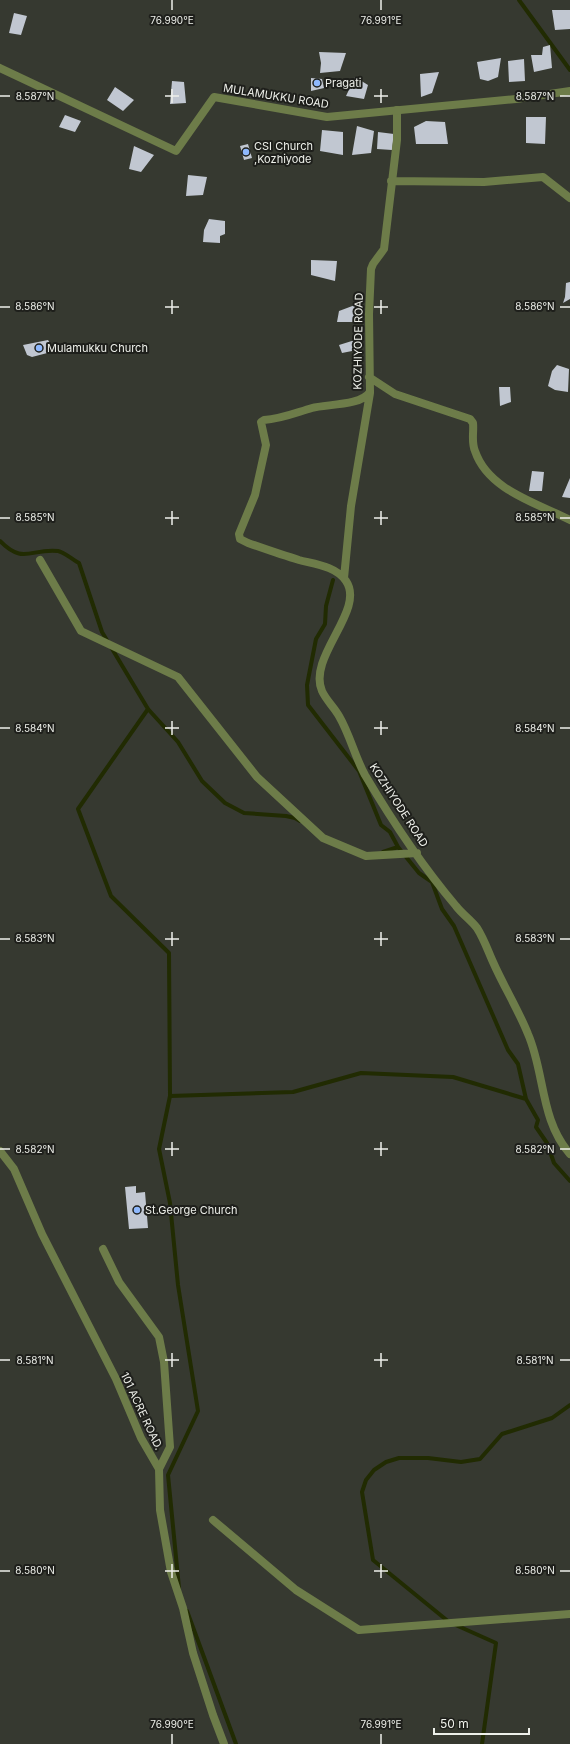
<svg xmlns="http://www.w3.org/2000/svg" width="570" height="1744" viewBox="0 0 570 1744" font-family="Inter,sans-serif">
	<style>
		.lines { fill: none; stroke-linecap: round; stroke-linejoin: round }
		.stream { stroke: #212b02; stroke-width: 4 }
		.building { fill: #c1c7d1 }
		.minor { stroke: #6d7c49; stroke-width: 8 }
		.tertiary { stroke: #6d7c49; stroke-width: 8 }
		.ticks { fill: none; stroke: #eef0ea; stroke-width: 1.5 }
		.poi-dot { fill: #8eb8fd; stroke: #1e1f1b; stroke-width: 1.5 }
		.labels { text-anchor: middle; dominant-baseline: central; stroke-width: 4; stroke-linejoin: round; paint-order: stroke }
		.poi-label { font-size: 11px; fill: #eef0ea; stroke: #1e1f1b; text-anchor: start }
		.street-label { font-size: 11px; fill: #eef0ea; stroke: #1e1f1b }
		.ticks-label { font-size: 10px; text-anchor: middle; fill: #eef0ea; stroke: #1e1f1b; stroke-width: 4; stroke-linejoin: round; paint-order: stroke }
	</style>
	<rect width="100%" height="100%" fill="#363930"/>
	<g class="lines">
		<path class="stream" d="M519 0 570 70
			M0 541C23 565 31 548 58 551 64 552 73 560 79 563L102 632 148 709 178 742 202 781 225 803 244 813 286 816 295 818 300 821
			M333 580 326 606 325 624 316 639 307 685 308 705 359 771 381 825 390 832 398 847
			M148 709 78 809 111 896 169 953 170 1096 293 1092 361 1073 453 1077 526 1099
			M383 852 398 847 419 873 432 882 442 909 454 926 508 1050 518 1064 526 1099 538 1120 536 1127 547 1143 554 1163 570 1181
			M170 1096 159 1149 170 1203 178 1285 198 1411 168 1475 179 1588
			M187 1611 236 1744
			M482 1744 496 1643 449 1622 373 1560 362 1492 366 1480 374 1470 386 1462 399 1458H428L461 1462 480 1459 502 1434 552 1418 570 1405"/>
	</g>
	<path class="building" d="M552 10H570V29L555 30Z
		M14 13 27 16 21 35 9 33Z
		M550 45 552 68 534 72 531 55H542L543 47Z
		M319 52 346 53 340 71 320 73 321 63Z
		M501 58 498 77 488 81 480 79 477 62Z
		M524 59 525 81 509 82 508 61Z
		M439 72 432 93 421 97 420 74Z
		M355 77 368 85 364 99 346 96Z
		M311 78 322 79 324 88 311 91Z
		M172 81 184 82 186 103 170 104Z
		M115 87 134 100 123 111 107 100Z
		M65 115 81 121 75 132 59 127Z
		M526 117H546L545 144 526 143Z
		M426 121 445 122 448 144H416L414 127Z
		M357 126 374 131 371 153 352 155Z
		M322 130 343 132V155L320 151Z
		M378 132 394 134 392 150 377 149Z
		M248 144 252 158 244 160 240 146Z
		M134 146 154 155 141 172 129 169Z
		M188 175 207 177 203 195 186 196Z
		M209 219 225 221V234L220 236V243L203 242 204 230Z
		M311 260 337 261 335 281 311 275Z
		M570 282V299L563 303 565 297 566 283Z
		M355 305 356 322H337L339 311Z
		M48 340 55 351 32 357 27 355 23 345Z
		M355 340 357 350 342 353 339 345Z
		M557 365 569 369 568 392 555 390 548 386 552 371Z
		M499 387H510L511 402 500 406Z
		M532 471 544 472 542 491H529Z
		M570 478V498L562 497Z
		M136 1186V1193L145 1192 148 1228 129 1229 125 1187Z"/>
	<g class="lines">
		<path class="minor" d="M397 110V140L384 249 373 264 371 269 369 314 370 392C361 406 326 404 312 408 295 413 281 419 264 420L261 422 266 445 255 495 239 534 240 539 248 543C265 549 282 555 299 560 314 564 336 566 346 581 366 610 307 657 322 691 326 700 334 707 339 716 350 735 355 757 365 775 391 819 423 867 456 906 462 914 471 920 477 928 484 939 488 951 493 962 504 987 518 1009 528 1034 545 1073 540 1120 570 1154
			M391 181 484 182 543 177 570 198
			M369 377 395 394 470 419 473 423C474 432 471 442 475 451 488 490 537 503 570 520
			M40 560 81 631 178 677 257 777 323 838 366 856 417 853
			M344 578 351 506 370 393
			M0 1151 14 1169 42 1234 116 1379 141 1438 159 1469 160 1510 171 1572 183 1608 193 1653 213 1715 224 1744
			M103 1249 119 1282 159 1337 164 1362 170 1447 159 1469
			M213 1520 296 1590 359 1630 570 1614"/>
		<path class="tertiary" d="M0 68 176 151 214 97 327 117 516 99 570 91"/>
	</g>
	<path class="ticks" d="M172 0V10M381 0V10M172 89V103M381 89V103M0 96H10M165 96H179M374 96H388M560 96H570M172 300V314M381 300V314M0 307H10M165 307H179M374 307H388M560 307H570M172 511V525M381 511V525M0 518H10M165 518H179M374 518H388M560 518H570M172 721V735M381 721V735M0 728H10M165 728H179M374 728H388M560 728H570M172 932V946M381 932V946M0 939H10M165 939H179M374 939H388M560 939H570M172 1142V1156M381 1142V1156M0 1149H10M165 1149H179M374 1149H388M560 1149H570M172 1353V1367M381 1353V1367M0 1360H10M165 1360H179M374 1360H388M560 1360H570M172 1564V1578M381 1564V1578M0 1571H10M165 1571H179M374 1571H388M560 1571H570M172 1734V1744M381 1734V1744"/>
	<g class="poi-dot">
		<circle cx="317" cy="83" r="4"/>
		<circle cx="246" cy="152" r="4"/>
		<circle cx="39" cy="348" r="4"/>
		<circle cx="137" cy="1210" r="4"/>
	</g>
	<g class="labels">
		<g class="poi-label">
			<text x="325" y="83">Pragati</text>
			<text x="254" y="146">CSI Church<tspan x="254" dy="13">,Kozhiyode</tspan></text>
			<text x="47" y="348">Mulamukku Church</text>
			<text x="145" y="1210">St.George Church</text>
		</g>
		<g class="street-label">
			<text transform="translate(276 96) rotate(9)">MULAMUKKU ROAD</text>
			<text transform="translate(358 341) rotate(-89)">KOZHIYODE ROAD</text>
			<text transform="translate(399 805) rotate(57)">KOZHIYODE ROAD</text>
			<text transform="translate(142 1411) rotate(65)">101 ACRE ROAD.</text>
		</g>
	</g>
	<g class="ticks-label">
		<text x="172" y="24">76.990°E</text>
		<text x="381" y="24">76.991°E</text>
		<text x="35" y="100">8.587°N</text>
		<text x="535" y="100">8.587°N</text>
		<text x="35" y="310">8.586°N</text>
		<text x="535" y="310">8.586°N</text>
		<text x="35" y="521">8.585°N</text>
		<text x="535" y="521">8.585°N</text>
		<text x="35" y="732">8.584°N</text>
		<text x="535" y="732">8.584°N</text>
		<text x="35" y="942">8.583°N</text>
		<text x="535" y="942">8.583°N</text>
		<text x="35" y="1153">8.582°N</text>
		<text x="535" y="1153">8.582°N</text>
		<text x="35" y="1364">8.581°N</text>
		<text x="535" y="1364">8.581°N</text>
		<text x="35" y="1574">8.580°N</text>
		<text x="535" y="1574">8.580°N</text>
		<text x="172" y="1728">76.990°E</text>
		<text x="381" y="1728">76.991°E</text>
	</g>
	<path d="M434 1728v6h95v-6" fill="none" stroke="#eef0ea" stroke-width="2"/>
	<text x="440" y="1728" font-size="12" fill="#eef0ea" stroke="#1e1f1b" stroke-width="3" paint-order="stroke">50 m</text>
</svg>
